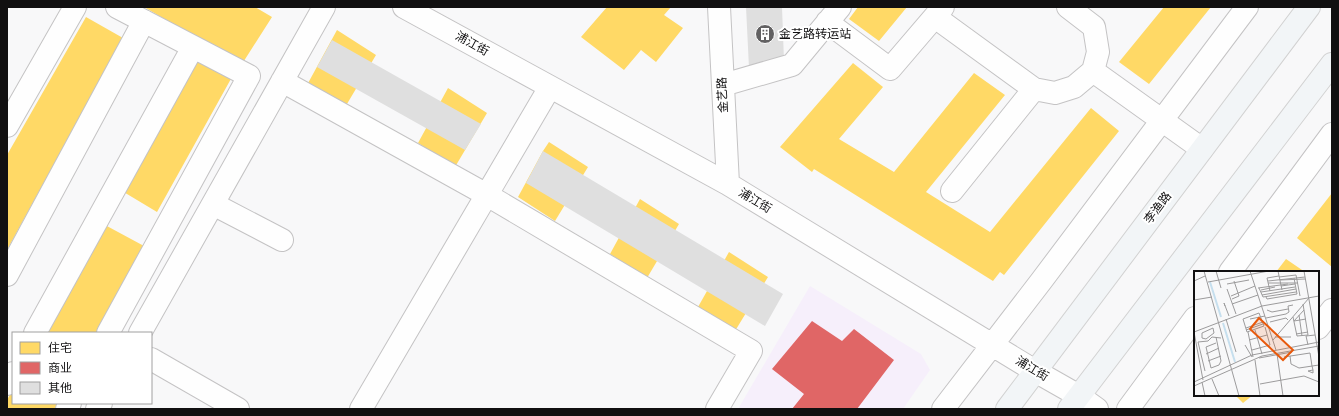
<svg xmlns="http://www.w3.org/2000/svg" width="1339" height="416" viewBox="0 0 1339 416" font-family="'Source Sans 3','Noto Sans SC',sans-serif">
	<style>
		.commercial { fill: #f6effb }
		.homes { fill: #ffd966 }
		.shops { fill: #e06666 }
		.building { fill: #dfdfdf }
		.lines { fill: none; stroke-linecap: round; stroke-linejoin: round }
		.minor-casing { stroke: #c4c3c4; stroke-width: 24 }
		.major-casing { stroke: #d2d2d2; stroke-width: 24 }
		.minor { stroke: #fefefe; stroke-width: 22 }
		.major { stroke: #f2f5f7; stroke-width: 22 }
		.labels { text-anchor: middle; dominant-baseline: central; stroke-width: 4; stroke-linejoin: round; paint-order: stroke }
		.poi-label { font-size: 12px; fill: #111011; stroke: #fff; text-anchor: start }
		.street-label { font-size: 12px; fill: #111011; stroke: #fff }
		.inset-river { fill: none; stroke: #c6dfee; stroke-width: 2 }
		.inset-road { fill: none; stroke: #9c9b9c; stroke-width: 1 }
		.view { fill: #e8590c; fill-opacity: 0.15; stroke: #e8590c; stroke-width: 2 }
		.inset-edge { fill: none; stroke: #111011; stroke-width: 2 }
	</style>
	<rect width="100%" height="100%" fill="#f8f8f9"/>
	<path class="commercial" d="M810 286 921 354 930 370 903 409H738Z"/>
	<path class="homes" d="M144 7H255L272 17 242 64Z
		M607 7H671L664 15 683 28 656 62 641 50 624 70 581 37Z
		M858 7H907L879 41 849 19Z
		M1164 7H1211L1149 84 1119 62Z
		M86 17 123 38 7 250V155Z
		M337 30 376 55 344 109 307 85Z
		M196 58 232 77 157 212 117 188Z
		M853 63 883 87 839 139 894 172 974 73 1005 95 926 192 990 232 1091 108 1119 131 1004 275 1000 272 993 281 814 169 812 172 780 147Z
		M448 88 487 113 455 167 418 143Z
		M549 142 588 167 555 221 518 197 543 151Z
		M1332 193V267L1297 238Z
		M640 199 679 224 647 278 610 254Z
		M105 225 144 246 96 333H44Z
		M729 252 768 277 735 331 698 307Z
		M1286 259 1305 272H1276Z
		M13 389V403H58L54 409H7V400Z
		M1235 395H1253L1243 403Z"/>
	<path class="shops" d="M812 321 842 341 854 329 894 360 857 409H792L804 394 772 369Z"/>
	<path class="building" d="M746 7H782L784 61 749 68Z
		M332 40 481 124 465 150 317 67Z
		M543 151 783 294 765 326 526 183Z"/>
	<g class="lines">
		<defs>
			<path id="minor" d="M404 7 728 184 1035 371 1079 396 1097 409
				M719 7 728 184
				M935 17 1034 89 1055 93 1074 87 1093 71 1098 52 1094 27 1068 7
				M827 22 890 69 943 7
				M1093 71 1202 149
				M282 81 487 195 751 351 717 409
				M723 85 792 65 840 7
				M7 126 75 7
				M952 191 1034 89
				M213 204 282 240
				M1230 272 1332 134
				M7 275 144 21
				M1318 328 1332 310
				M35 333 193 47
				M108 333 249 76 117 7
				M140 333 324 7
				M151 359 238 409
				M7 384 13 373
				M67 409 70 403
				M97 409 101 403
				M361 409 550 87
				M943 409 1042 280 1247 7
				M1128 409 1195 318"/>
			<path id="major" d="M1007 409 1309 7
				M1069 409 1332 64"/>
		</defs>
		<use href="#minor" class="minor-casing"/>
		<use href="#major" class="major-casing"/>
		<use href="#minor" class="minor"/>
		<use href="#major" class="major"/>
	</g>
	<defs>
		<symbol id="building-disc" viewBox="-11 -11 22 22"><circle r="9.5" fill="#626162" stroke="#fff"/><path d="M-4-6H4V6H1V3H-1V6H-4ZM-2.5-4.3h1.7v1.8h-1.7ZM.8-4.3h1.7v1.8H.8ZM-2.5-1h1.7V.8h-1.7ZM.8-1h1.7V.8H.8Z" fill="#fff"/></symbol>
	</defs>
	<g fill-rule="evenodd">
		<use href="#building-disc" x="754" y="23" width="22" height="22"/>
	</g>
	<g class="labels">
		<g class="poi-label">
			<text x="779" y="34">金艺路转运站</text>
		</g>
		<g class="street-label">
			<text transform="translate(472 44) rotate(29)">浦江街</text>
			<text transform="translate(723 95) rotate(-93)">金艺路</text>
			<text transform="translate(755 201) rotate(31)">浦江街</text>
			<text transform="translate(1158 208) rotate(-53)">李渔路</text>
			<text transform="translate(1032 369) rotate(31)">浦江街</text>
		</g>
	</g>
	<g transform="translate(1194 271)">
		<rect width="125" height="125" fill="#f8f8f9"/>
		<path class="inset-river" d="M16 11 27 46M29 52 41 91"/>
		<path class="inset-road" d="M10 0 45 125M22 0 27 17M56 0 82 79M84 0 88 19M110 0 125 86M85 6 102 4 106 25M86 9 111 8M0 10 11 5M74 10 111 6M14 11 75 0M74 12H104M33 13 55 9M87 15 101 13M64 17 94 13M65 17 69 26 102 21M33 18 42 43M67 19 81 16M76 20 73 7 85 5M67 21 101 16M68 24 102 18M37 25 61 15M72 26 73 28 103 23 100 7M38 28 45 25 40 10M0 29 18 26M38 33 64 24M31 35 30 32 35 45M73 39 78 41 94 38M65 42 70 55 53 61 49 48ZM105 44 108 65M99 46 103 65 114 64 109 33M72 47 92 43 95 41 94 35 99 34M32 48 42 81M56 48 71 45M100 50 110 39M100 50 112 48M76 51 92 47 94 49M19 57 20 62 12 68 8 67V62ZM52 57 69 51M52 59 69 53M61 59 68 83M0 61 9 109M0 61 68 35 125 25M54 61 59 86M102 63 114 61M22 66 27 90 25 94 17 97 12 76 22 72M81 66H97M55 69 73 64M79 69 115 27M51 74 58 86M114 74 112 65 121 64M58 79 76 74 71 56M12 83 25 77M83 83 89 125M96 85 97 93 105 97 125 94M90 86 116 82 118 95 119 99V102L114 100 119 99M65 87 98 81M61 89 66 125M14 90 27 85M11 100 4 71 14 70 18 66 27 67M18 108 25 125M0 111 58 84 125 71M8 111 11 125M66 113 110 105 125 111M0 115 68 85 125 75"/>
		<path class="view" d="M65 47 99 79 89 89 56 58Z"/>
		<rect width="125" height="125" class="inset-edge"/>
	</g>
	<rect width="1339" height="416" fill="none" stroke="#111011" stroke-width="16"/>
	<rect x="12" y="332" width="140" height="72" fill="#ffffff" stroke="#a09fa0"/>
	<rect x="20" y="342" width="20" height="12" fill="#ffd966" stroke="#a09fa0"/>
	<text x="48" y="352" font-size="12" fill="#111011">住宅</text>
	<rect x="20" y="362" width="20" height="12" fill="#e06666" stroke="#a09fa0"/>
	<text x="48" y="372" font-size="12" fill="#111011">商业</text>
	<rect x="20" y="382" width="20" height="12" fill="#dfdfdf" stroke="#a09fa0"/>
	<text x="48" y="392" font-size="12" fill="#111011">其他</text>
</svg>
